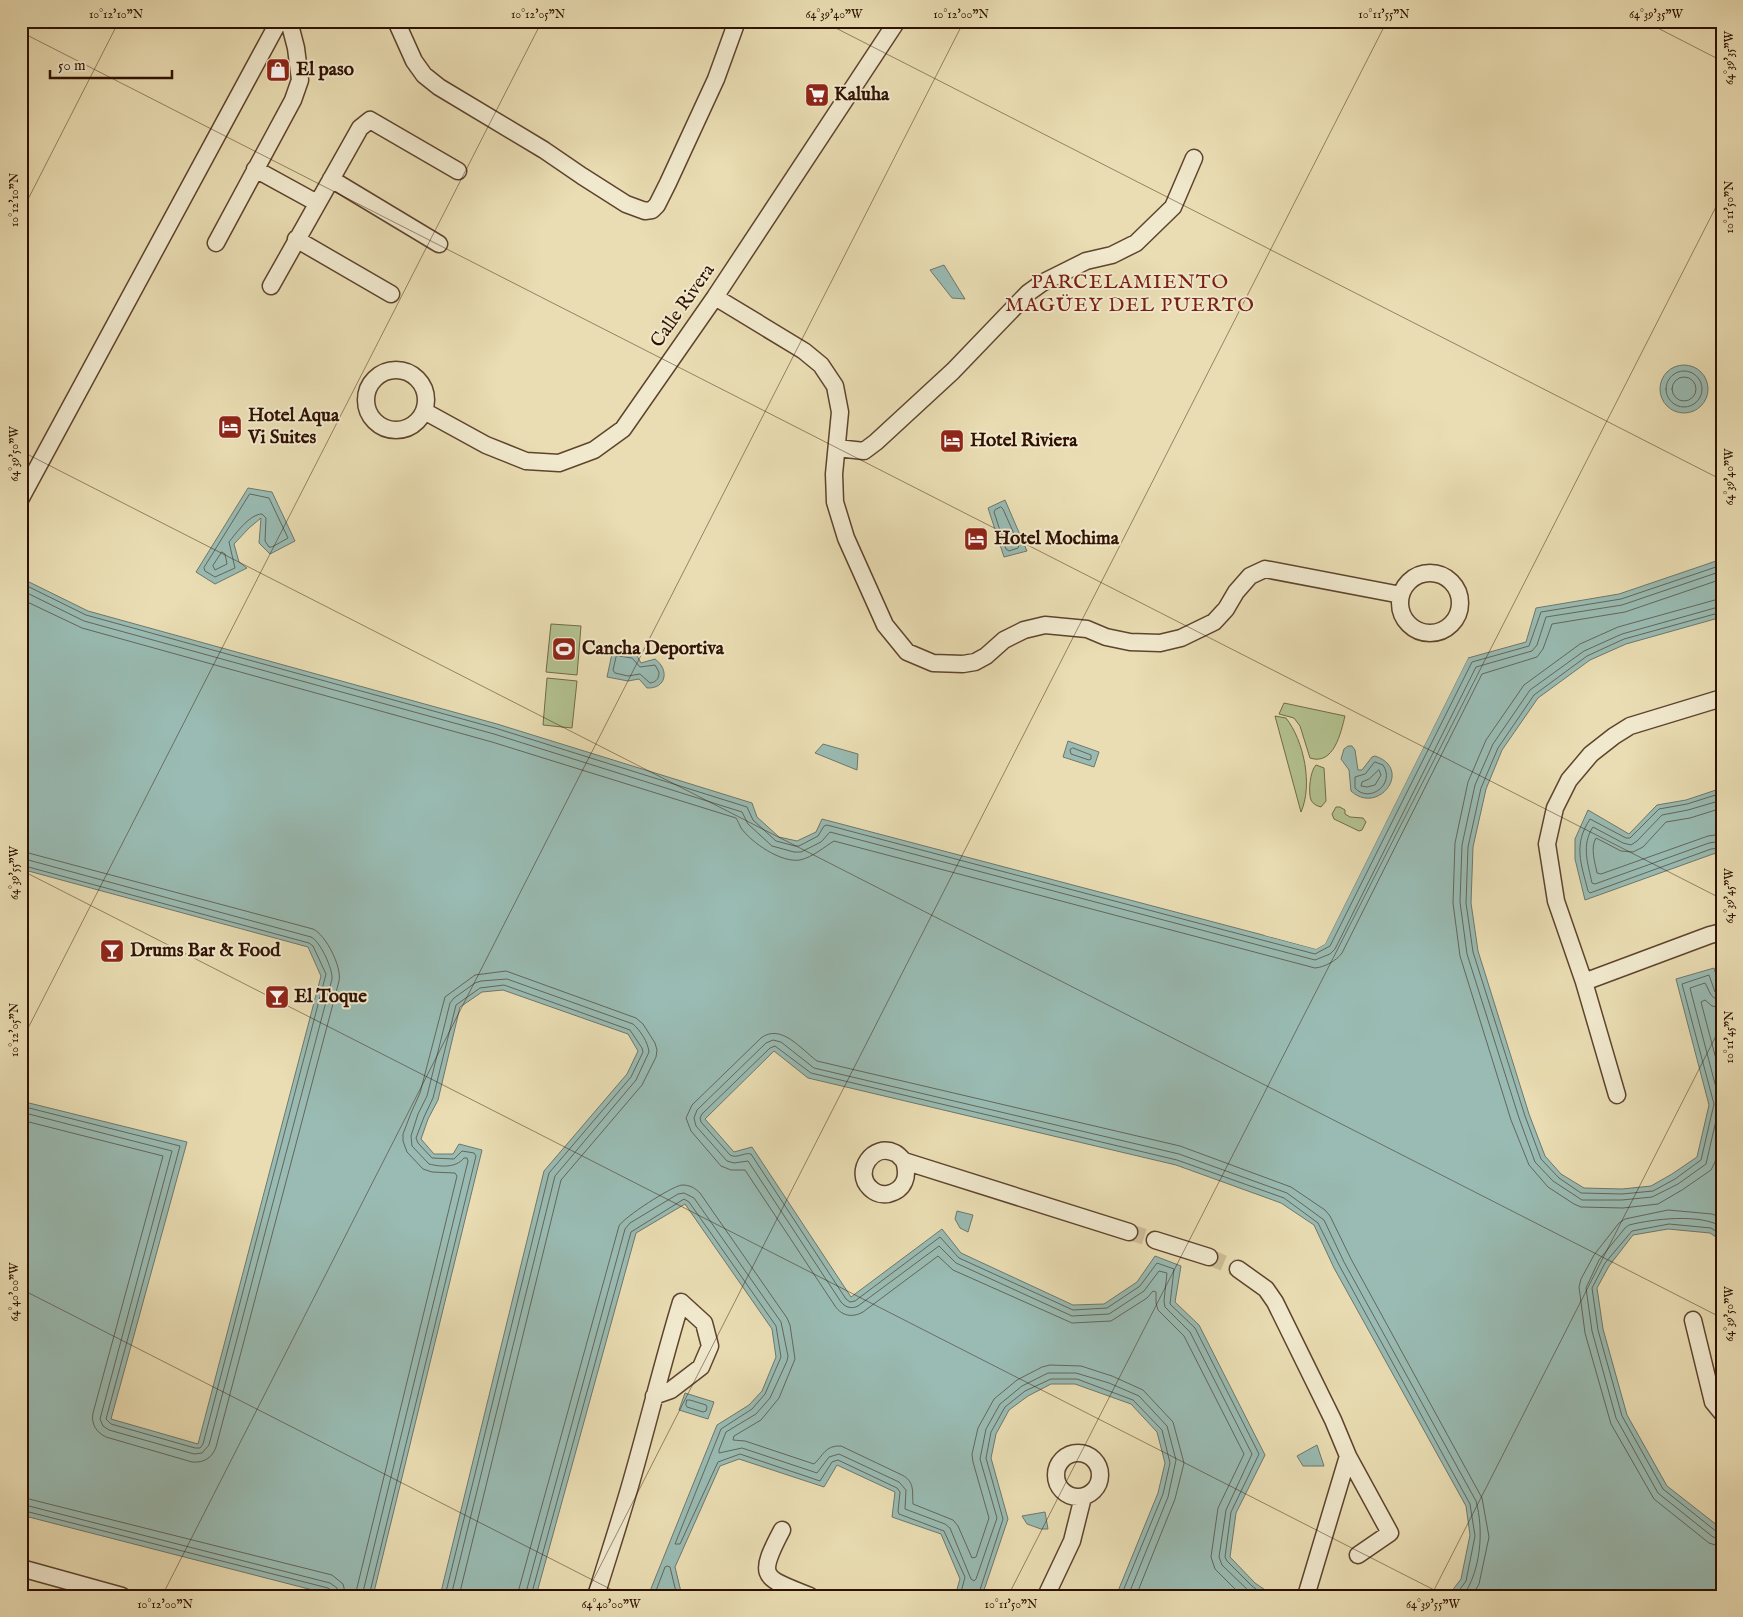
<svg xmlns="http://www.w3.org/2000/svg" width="1743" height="1617" viewBox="0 0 1743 1617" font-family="'IM FELL English',serif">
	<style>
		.green { fill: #b3c290; stroke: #716a48 }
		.water { fill: #99bbb3; stroke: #6f776b }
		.pier { fill: #eaddb3 }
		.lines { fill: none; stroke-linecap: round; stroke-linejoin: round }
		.shore { stroke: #64665a; stroke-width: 1 }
		.street-tunnel { stroke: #cebe98; stroke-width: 16; stroke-dasharray: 16 8; stroke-linecap: butt }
		.street-casing { stroke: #5e442d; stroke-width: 19 }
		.street { stroke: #f1e9ce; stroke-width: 16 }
		.ticks { fill: none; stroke: #2f1100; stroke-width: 1; stroke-opacity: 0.45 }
		.labels { text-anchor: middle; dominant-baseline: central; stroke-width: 4; stroke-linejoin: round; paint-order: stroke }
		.poi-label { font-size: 19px; font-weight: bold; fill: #2f1100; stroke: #f1e9ce; text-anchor: start }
		.street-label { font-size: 19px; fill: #2f1100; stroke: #f1e9ce }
		.neighbourhood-label { font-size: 20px; letter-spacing: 1px; fill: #7a1f14; stroke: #f1e9ce }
		.neatline { fill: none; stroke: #2f1100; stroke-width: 2 }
		.ticks-label { font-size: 12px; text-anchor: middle; fill: #2f1100 }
	</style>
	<rect width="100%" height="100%" fill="#eaddb3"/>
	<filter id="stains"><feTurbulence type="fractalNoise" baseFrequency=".004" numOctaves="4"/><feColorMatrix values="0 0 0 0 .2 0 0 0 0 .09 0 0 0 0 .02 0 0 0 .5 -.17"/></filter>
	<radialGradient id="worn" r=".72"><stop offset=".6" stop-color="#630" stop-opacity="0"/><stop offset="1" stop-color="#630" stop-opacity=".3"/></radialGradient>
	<path class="green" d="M551 624 581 626 577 675 546 672Z
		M547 678 577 681 572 728 543 725Z
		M1284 703 1345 716C1341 732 1334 766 1310 758L1300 726 1294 718 1279 714Z
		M1275 716 1286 718C1304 741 1313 785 1301 812Z
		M1316 765 1324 768 1326 801 1321 807C1317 806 1313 804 1311 800 1308 792 1310 771 1316 765Z
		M1336 807H1340L1345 810V814L1350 817 1363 818 1366 822 1362 830 1359 831 1334 819 1332 814Z"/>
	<path class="water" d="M944 265 965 299 952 298 930 270Z
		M1660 389a24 24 0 1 1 48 0a24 24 0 1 1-48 0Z
		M248 488 272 492 295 541 270 554 259 543 261 518 249 528 234 544 239 562 247 568 215 584 196 572Z
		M1005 500 1027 551 1004 557 988 508Z
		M1722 559V617L1626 644 1590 660 1538 698 1502 750 1486 789 1473 847 1471 903 1478 951 1529 1114 1545 1156 1561 1174 1584 1188 1622 1189 1651 1186 1672 1174 1697 1157 1709 1105 1676 979 1714 968 1722 997V1241L1710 1233 1668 1229 1633 1235 1609 1266 1597 1288 1603 1329 1627 1415 1667 1486 1722 1529V1596H1448L1461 1579 1470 1535 1466 1506 1334 1268 1314 1225 1281 1203 1176 1165 808 1078 774 1051 705 1119 734 1152 752 1147 851 1297 942 1229 961 1253 1073 1305 1104 1304 1137 1282 1155 1256 1181 1266 1175 1302 1199 1325 1265 1455 1236 1513 1230 1557 1255 1583 1274 1596H1116L1158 1493 1165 1463 1157 1432 1131 1404 1075 1384H1051L1028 1396 1009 1410 996 1434 991 1458 1008 1519 982 1596H955L960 1579 941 1534 892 1517 895 1492 837 1465 824 1487 739 1459 720 1466 675 1567 682 1596H648L717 1425 749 1405 762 1391 776 1357 772 1329 685 1204 636 1233 536 1596H440L544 1171 627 1074 638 1051 628 1034 503 990 482 992 460 1007 438 1100 428 1119 421 1139 434 1154H453L459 1144 482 1150 373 1596H336L21 1515V1101L187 1142 111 1419 198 1444 321 976 308 947 21 869V578L88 611 497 724 752 803 757 817 779 837 797 841 816 832 822 819 1316 949 1325 944 1468 658 1526 642 1536 608 1619 594Z
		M613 649 636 654 641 663 655 659C670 670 666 689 647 688L639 679 628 681 607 677Z
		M1068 741 1099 752 1094 767 1063 757Z
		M823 744 858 754 857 770 815 753Z
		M1348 746H1352L1355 750 1358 770H1362L1372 757 1375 756C1414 769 1378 816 1351 791L1349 770 1341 759 1344 749Z
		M1722 788V852L1713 854 1585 900 1575 859V839L1588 810 1629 834 1657 805 1686 800Z
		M957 1211 973 1215 968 1232 960 1228 955 1219Z
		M685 1393 714 1402 708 1419 679 1410Z
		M1317 1445 1324 1466H1303L1297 1456Z
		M1045 1512 1048 1529H1041L1027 1524 1022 1516Z"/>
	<path class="pier" d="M1467 656 1468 658 1325 944 1316 949 1264 935 1265 932 1315 947 1323 942Z"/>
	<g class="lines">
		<path class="shore" d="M1666 389a18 18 0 1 1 36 0a18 18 0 1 1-36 0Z
			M1672 389a12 12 0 1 1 24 0a12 12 0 1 1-24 0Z
			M250 494 269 498 288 538 272 547H269L265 541 266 518 262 514C250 514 236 533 229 542L235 568 215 577 205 571 204 568Z
			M1001 507 1003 509 1019 545 1018 548 1009 551 1006 549 994 512 995 510Z
			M222 552 225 554 227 564 215 570 213 566Z
			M21 583 86 615 495 728 747 807 753 820 776 841 795 846H799L818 836 824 826 827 825 1315 954 1330 946 1472 662 1529 646 1541 612 1621 599 1722 565
			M21 590 84 621 494 734 742 812 748 824 772 846 794 852H801L821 842 830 832 1315 960 1330 954 1335 949 1476 667 1532 651 1537 645 1546 617 1622 605 1722 571
			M1722 598 1618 627 1580 644 1524 685 1486 740 1468 782 1455 843 1453 903 1460 956 1511 1120 1529 1165 1548 1187 1574 1204 1581 1207 1623 1208 1658 1204 1682 1190 1711 1170 1715 1162 1722 1132
			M21 599 82 628 492 742 736 818C738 821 739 824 741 828 752 843 781 863 800 860 813 857 824 847 834 841L1315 968C1325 967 1336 961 1342 953L1482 674 1537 657 1543 649 1552 624 1625 612 1722 579
			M1722 606 1622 634 1584 651 1530 690 1493 744 1475 785 1462 845 1460 902 1467 954 1519 1118 1535 1162 1553 1181 1582 1200H1622L1652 1197 1678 1184 1706 1164 1720 1103 1690 988 1705 983C1710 991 1710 1000 1722 1000
			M1722 612 1624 639 1587 656 1534 695 1498 748 1481 788 1468 847 1466 903 1473 952 1525 1116 1541 1159 1559 1178 1581 1193 1622 1194 1653 1191 1675 1179 1701 1160 1714 1104 1682 984 1709 975 1715 992 1722 994
			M619 656 632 658 640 667 655 665 659 672C659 678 657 682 650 683L640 674 628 676 615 673 613 670 616 657Z
			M1073 748 1091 755V759L1089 760 1071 754 1070 750Z
			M1375 762 1383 765C1396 784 1369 804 1355 788V777L1365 774Z
			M1379 770 1381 775 1375 785 1367 787 1361 786 1362 782 1369 779Z
			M1722 793 1687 804 1659 809 1630 838H1626L1590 819C1573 845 1581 863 1588 891L1590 893 1711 849 1722 848
			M1722 800 1688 810 1662 815 1637 841 1631 845 1623 843 1593 827C1581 845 1588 864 1592 883L1595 884 1709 843 1722 841
			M1722 808 1690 818 1666 822 1643 847 1633 852 1621 851 1596 838C1590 848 1595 862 1597 873L1601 874 1708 836 1722 834
			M21 851 313 929C326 935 342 967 339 981L216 1447C212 1458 204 1463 192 1462L106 1437C96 1432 91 1424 93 1413L163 1156 21 1120
			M21 858 311 937C320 941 333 969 332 979L209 1445 202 1453 194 1454 109 1430 103 1426 100 1419 172 1151 21 1112
			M21 865 309 943 313 946 326 974 203 1444 200 1448H195L111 1424 106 1419 180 1146 21 1106
			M1722 1008 1712 1006 1705 1000 1701 1002 1722 1082
			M1722 1218 1712 1214 1668 1210 1625 1219 1619 1223 1594 1255 1581 1279 1579 1287 1585 1333 1611 1424 1654 1499 1709 1543 1722 1547
			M1722 1227C1701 1213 1653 1219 1629 1225L1625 1228 1599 1260 1586 1288 1592 1331 1616 1418 1658 1493 1713 1537 1722 1539
			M1722 1235 1711 1228 1669 1224 1632 1231 1605 1263 1592 1288 1598 1330 1622 1416 1663 1489 1717 1532 1722 1533
			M687 1400H690L706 1405 707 1407 706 1411 703 1412 687 1407 686 1405Z
			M21 1497 332 1575 343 1584 346 1596
			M21 1504 330 1583 337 1588 339 1596
			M21 1510 328 1588 332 1591V1596
			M355 1596 457 1176 455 1173 432 1172 423 1169 407 1152 403 1141V1134L411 1113 420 1093 445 997 475 975 506 971 636 1018 643 1024 655 1043 657 1050 656 1057 642 1085 561 1180 459 1596
			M362 1596 468 1161 467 1158H464C456 1168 441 1167 429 1164L412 1146 411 1136 418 1114 427 1096 450 1003 454 998 475 983 481 981 507 979 633 1024C640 1030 648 1042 649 1052L636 1080 555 1176 451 1596
			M369 1596 476 1156 474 1153 462 1151 454 1159 432 1158 418 1143 416 1138 424 1117 433 1098 456 1005 480 988 504 985 630 1030 642 1048 643 1052 631 1077 549 1173 445 1596
			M517 1596 619 1226C624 1217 672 1186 682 1185 690 1185 695 1188 700 1193L787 1318 790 1325 795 1359 779 1398 761 1420 734 1436 733 1440 745 1441 814 1464C823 1456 825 1445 841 1446L902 1475C915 1482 912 1491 913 1504L953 1520 958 1526 972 1558 976 1557 989 1518 973 1462 972 1454 978 1428 994 1399 1017 1380 1042 1367 1050 1365 1081 1366 1112 1376 1143 1390 1173 1422 1184 1463 1175 1499 1136 1596
			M525 1596 625 1229 630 1223 678 1194 684 1193 694 1198 781 1322 788 1356 787 1361 770 1398 756 1414 726 1432 719 1450V1453L742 1448 817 1473 829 1457 839 1454 899 1482 906 1490 905 1509 945 1524 950 1528 971 1579 974 1581 976 1579 997 1518 980 1459 986 1429 1000 1404 1022 1386 1048 1373H1076L1109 1383 1139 1396 1167 1426 1176 1460 1168 1497 1128 1596
			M531 1596 631 1232 684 1199 689 1202 776 1326 781 1357 765 1394 752 1409 721 1429 675 1544H680L718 1462 740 1454 820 1481 832 1462 838 1460 897 1488 900 1492 898 1511 899 1514 944 1531 965 1577 960 1596
			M654 1596 665 1567 667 1566 670 1567 677 1596
			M978 1596 1003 1519 986 1458 991 1432 1005 1407 1025 1391 1051 1379H1077L1133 1400 1162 1430 1170 1463 1163 1494 1121 1596
			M1242 1596 1215 1569 1211 1557 1218 1508 1244 1454 1184 1336 1158 1310 1156 1303V1292L1153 1291 1147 1298 1111 1321 1072 1323 953 1270 938 1256 863 1312C852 1318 842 1316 835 1306L745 1170H731L721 1166 691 1131 686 1118 692 1105 761 1038C781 1023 801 1049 817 1061L1180 1146 1291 1187 1325 1210 1330 1216 1351 1259 1482 1498 1489 1537 1479 1584 1472 1596
			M1254 1596 1222 1565 1219 1557 1226 1510 1252 1454 1190 1332 1165 1307 1164 1301 1167 1273 1159 1271 1144 1291 1109 1314 1072 1316 956 1263 939 1246 858 1306C852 1309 846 1308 841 1302L748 1161 734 1163 727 1161 696 1126 694 1118 697 1110 766 1043 773 1040 781 1042 814 1068 1179 1154 1287 1193 1324 1220 1344 1262 1476 1501C1484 1530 1481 1571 1463 1596
			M1265 1596 1252 1586 1227 1561 1225 1557 1231 1512 1259 1454 1195 1328 1170 1304 1174 1269 1157 1263 1140 1286 1107 1308 1073 1310 959 1258 940 1237 855 1301 850 1302 846 1299 751 1154C744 1152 737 1159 730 1155L701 1122 700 1118 702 1114 770 1048 775 1046 811 1073 1177 1160 1284 1198 1318 1223 1339 1265 1470 1504 1475 1536 1466 1581 1455 1596"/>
		<path class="street-tunnel" d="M1129 1232 1155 1240
			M1209 1257 1238 1269"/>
		<defs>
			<path id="street" d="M396 21 414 61 424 75 439 87 544 150 582 176 626 204 645 211 652 210 657 205 668 183 716 79 737 21
				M255 169 317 203
				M331 179 439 244
				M296 239 391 294
				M216 243 293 100 300 80 296 48 289 21
				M271 286 360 128 370 120 458 171
				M715 297 804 351 821 365 835 386 840 412 834 474 835 502 846 538 885 625 907 652 933 663 963 664 975 662 986 656 1004 640 1024 630 1045 625 1087 629 1106 637 1130 642 1160 643 1181 638 1214 622 1226 609 1236 592 1250 576 1265 569 1401 595
				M366 400a30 30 0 1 1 60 0a30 30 0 1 1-60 0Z
				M424 411 486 445 526 461 559 463 594 450 623 429 715 297 897 21
				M837 448 864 451 876 442 953 371 1028 293 1042 283 1086 261 1112 255 1136 243 1173 207 1194 158
				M21 498 279 21
				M1400 603a30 30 0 1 1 60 0a30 30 0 1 1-60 0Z
				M1584 982 1710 935 1722 932
				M1617 1095 1584 982 1556 901 1547 844 1555 808 1569 780 1591 754 1614 736 1630 726 1722 698
				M904 1161C909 1176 905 1190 888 1194 882 1195 875 1193 870 1188 853 1172 873 1142 895 1153 898 1154 901 1158 904 1161L1129 1232
				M1155 1240 1209 1257
				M1238 1269 1266 1289 1275 1302 1333 1420 1348 1456 1306 1596
				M1693 1320 1713 1402 1722 1413
				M1056 1475a22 22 0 1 1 44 0a22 22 0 1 1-44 0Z
				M1348 1456 1390 1533 1358 1555
				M782 1530C756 1579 763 1577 810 1596
				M21 1568 122 1596
				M596 1596C608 1557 621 1518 632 1479 649 1420 663 1361 681 1302L704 1323 710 1346 701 1367 671 1390 654 1396
				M1046 1596 1072 1541 1083 1497"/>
		</defs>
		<use href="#street" class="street-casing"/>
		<use href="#street" class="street"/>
	</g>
	<path class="ticks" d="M822 21 1722 480M1644 21 1722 61M21 32 1722 899M21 213 119 21M21 451 1722 1318M21 870 1446 1596M21 1042 542 21M21 1289 624 1596M162 1596 964 21M585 1596 1387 21M1008 1596 1722 195M1431 1596 1722 1024"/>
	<defs>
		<symbol id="shop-square" viewBox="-11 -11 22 22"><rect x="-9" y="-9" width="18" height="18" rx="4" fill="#8f2418" stroke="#f1e9ce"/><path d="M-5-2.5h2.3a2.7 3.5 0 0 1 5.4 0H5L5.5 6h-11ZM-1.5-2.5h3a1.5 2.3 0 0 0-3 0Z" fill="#fff"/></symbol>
		<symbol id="supermarket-square" viewBox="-11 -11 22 22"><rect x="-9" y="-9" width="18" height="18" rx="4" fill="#8f2418" stroke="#f1e9ce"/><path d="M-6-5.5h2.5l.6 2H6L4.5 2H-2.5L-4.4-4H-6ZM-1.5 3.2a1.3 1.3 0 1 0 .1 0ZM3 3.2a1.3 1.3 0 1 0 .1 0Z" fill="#fff"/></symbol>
		<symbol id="hotel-square" viewBox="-11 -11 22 22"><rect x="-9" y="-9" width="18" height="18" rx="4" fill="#8f2418" stroke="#f1e9ce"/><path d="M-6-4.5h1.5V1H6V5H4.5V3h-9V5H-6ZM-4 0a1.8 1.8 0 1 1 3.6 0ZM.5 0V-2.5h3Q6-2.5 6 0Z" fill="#fff"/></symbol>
		<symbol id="stadium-square" viewBox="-11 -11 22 22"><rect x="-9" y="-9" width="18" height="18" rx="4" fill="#8f2418" stroke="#f1e9ce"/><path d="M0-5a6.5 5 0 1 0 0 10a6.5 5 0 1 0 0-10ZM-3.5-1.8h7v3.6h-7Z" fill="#fff"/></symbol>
		<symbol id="bar-square" viewBox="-11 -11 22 22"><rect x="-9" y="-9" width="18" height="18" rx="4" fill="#8f2418" stroke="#f1e9ce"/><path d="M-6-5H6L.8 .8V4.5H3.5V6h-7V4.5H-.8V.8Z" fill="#fff"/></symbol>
	</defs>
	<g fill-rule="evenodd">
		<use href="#shop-square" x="264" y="56" width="28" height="28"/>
		<use href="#supermarket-square" x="803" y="81" width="28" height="28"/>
		<use href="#hotel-square" x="216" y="413" width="28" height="28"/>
		<use href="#hotel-square" x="938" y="427" width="28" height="28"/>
		<use href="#hotel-square" x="962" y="525" width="28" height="28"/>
		<use href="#stadium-square" x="550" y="635" width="28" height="28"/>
		<use href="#bar-square" x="98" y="937" width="28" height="28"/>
		<use href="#bar-square" x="263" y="983" width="28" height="28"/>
	</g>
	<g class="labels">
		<g class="poi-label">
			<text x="296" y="70">El paso</text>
			<text x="834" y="95">Kaluha</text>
			<text x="248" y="416">Hotel Aqua<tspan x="248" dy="22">Vi Suites</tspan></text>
			<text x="970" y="441">Hotel Riviera</text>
			<text x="994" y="539">Hotel Mochima</text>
			<text x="582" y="649">Cancha Deportiva</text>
			<text x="130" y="951">Drums Bar &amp; Food</text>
			<text x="294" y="997">El Toque</text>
		</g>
		<g class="street-label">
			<text transform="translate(683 306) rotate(-55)">Calle Rivera</text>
		</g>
		<g class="neighbourhood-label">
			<text x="1130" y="282">PARCELAMIENTO<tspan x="1130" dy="23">MAGÜEY DEL PUERTO</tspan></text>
		</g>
	</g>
	<rect width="1743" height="1617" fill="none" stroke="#eaddb3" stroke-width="55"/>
	<path d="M50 70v8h122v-8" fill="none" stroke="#2f1100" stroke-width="2.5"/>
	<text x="58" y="70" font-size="15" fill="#2f1100" stroke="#f1e9ce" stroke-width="4" paint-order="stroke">50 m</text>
	<rect x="28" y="28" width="1688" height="1562" class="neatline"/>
	<g class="ticks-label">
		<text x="116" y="18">10°12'10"N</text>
		<text x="538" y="18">10°12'05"N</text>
		<text x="834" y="18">64°39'40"W</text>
		<text x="961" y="18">10°12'00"N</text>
		<text x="1384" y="18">10°11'55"N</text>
		<text x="1656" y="18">64°39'35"W</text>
		<text transform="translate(1729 58) rotate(-90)" y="4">64°39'35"W</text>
		<text transform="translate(14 200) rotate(-90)" y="4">10°12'10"N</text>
		<text transform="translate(1729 207) rotate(-90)" y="4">10°11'50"N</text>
		<text transform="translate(14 454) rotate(-90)" y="4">64°39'50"W</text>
		<text transform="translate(1729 477) rotate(-90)" y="4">64°39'40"W</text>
		<text transform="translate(14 873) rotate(-90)" y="4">64°39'55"W</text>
		<text transform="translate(1729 896) rotate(-90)" y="4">64°39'45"W</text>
		<text transform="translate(14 1030) rotate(-90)" y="4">10°12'05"N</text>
		<text transform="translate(1729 1037) rotate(-90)" y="4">10°11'45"N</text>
		<text transform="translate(14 1292) rotate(-90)" y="4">64°40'00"W</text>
		<text transform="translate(1729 1314) rotate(-90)" y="4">64°39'50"W</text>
		<text x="165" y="1608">10°12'00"N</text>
		<text x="611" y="1608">64°40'00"W</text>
		<text x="1011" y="1608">10°11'50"N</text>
		<text x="1433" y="1608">64°39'55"W</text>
	</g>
	<rect width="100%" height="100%" filter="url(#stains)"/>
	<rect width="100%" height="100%" fill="url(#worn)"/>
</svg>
